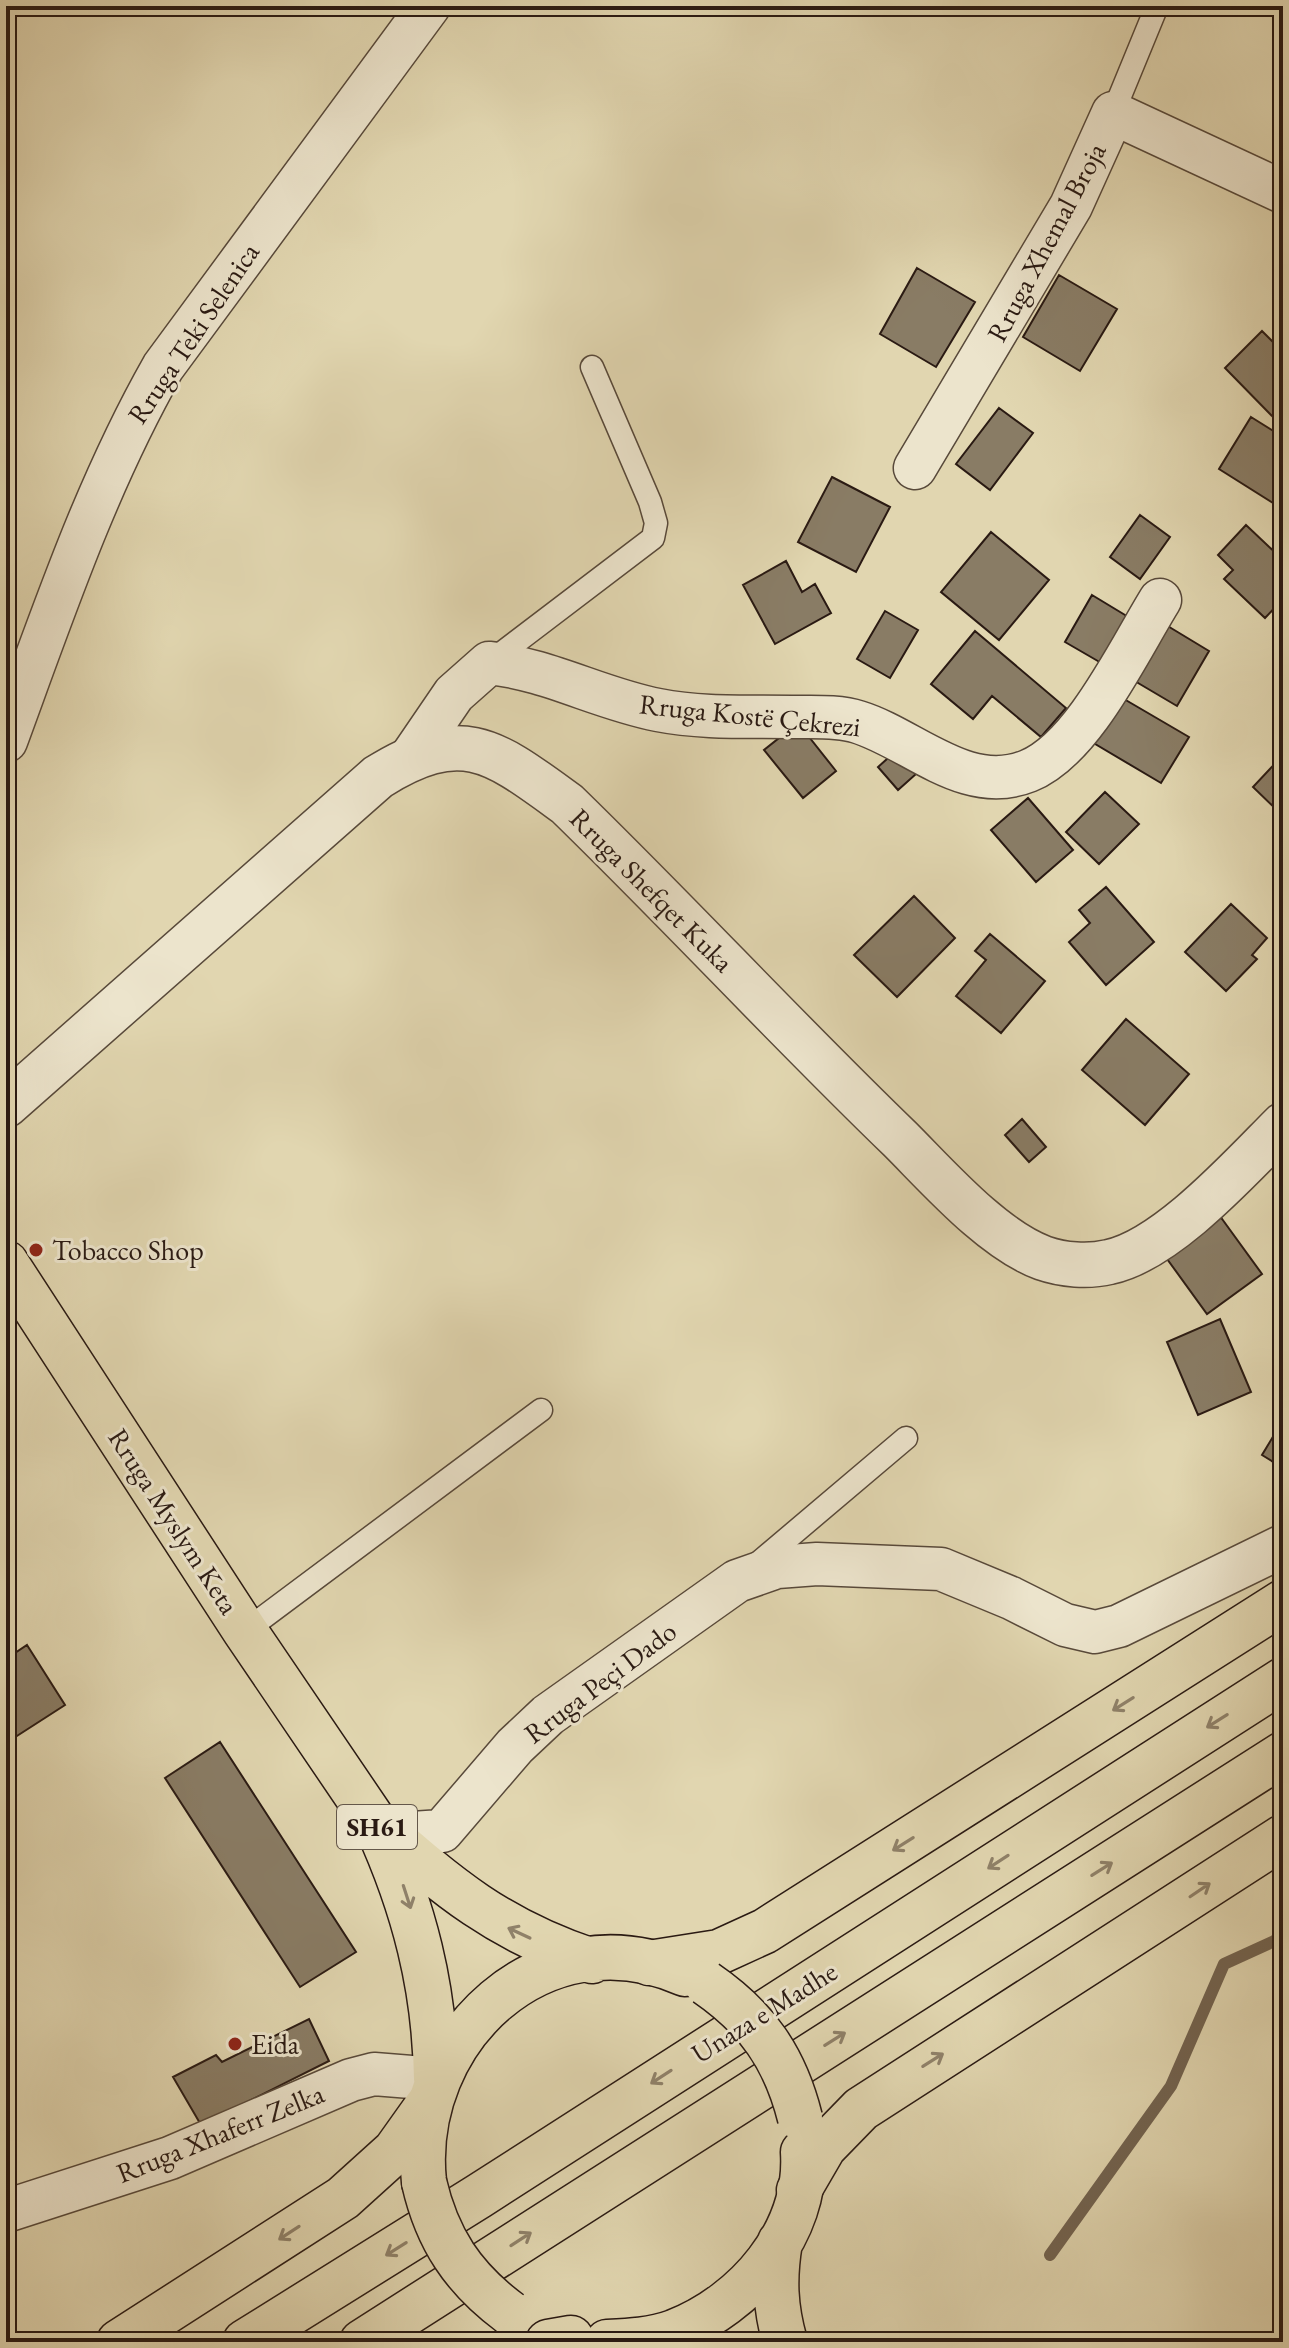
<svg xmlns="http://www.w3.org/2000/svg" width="1289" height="2348" viewBox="0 0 1289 2348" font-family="'EB Garamond',serif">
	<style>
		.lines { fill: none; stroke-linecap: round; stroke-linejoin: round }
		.stream { stroke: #736451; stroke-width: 12 }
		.building { fill: #897c65; stroke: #2a1a13; stroke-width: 2 }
		.service-casing { stroke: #58493a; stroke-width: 25 }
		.minor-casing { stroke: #58493a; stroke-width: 45 }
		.tertiary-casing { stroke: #58493a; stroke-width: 47 }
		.primary-casing { stroke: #2a1a13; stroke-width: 47 }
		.trunk-casing { stroke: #2a1a13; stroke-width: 47 }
		.service { stroke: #ece4cc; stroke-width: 22 }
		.minor { stroke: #ece4cc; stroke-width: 42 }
		.tertiary { stroke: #ece4cc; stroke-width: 44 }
		.primary { stroke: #e1d6b0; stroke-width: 44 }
		.trunk { stroke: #e1d6b0; stroke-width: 44 }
		.primary-bridge-casing { stroke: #2a1a13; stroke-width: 47; stroke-linecap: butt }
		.primary-bridge { stroke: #e1d6b0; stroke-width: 44 }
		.oneway { stroke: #8f8169 }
		.poi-dot { fill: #8f2418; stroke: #ece4cc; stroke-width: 3 }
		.labels { text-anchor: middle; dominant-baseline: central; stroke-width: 6; stroke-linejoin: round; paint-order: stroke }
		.shield { fill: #ece4cc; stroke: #64574a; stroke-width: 2 }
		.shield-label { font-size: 26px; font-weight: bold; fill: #2a1a13 }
		.street-label { font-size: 28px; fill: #2a1a13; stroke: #ece4cc }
		.poi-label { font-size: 28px; fill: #2a1a13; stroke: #ece4cc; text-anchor: start }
	</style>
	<rect width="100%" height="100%" fill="#e1d6b0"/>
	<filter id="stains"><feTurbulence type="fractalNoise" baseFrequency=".0025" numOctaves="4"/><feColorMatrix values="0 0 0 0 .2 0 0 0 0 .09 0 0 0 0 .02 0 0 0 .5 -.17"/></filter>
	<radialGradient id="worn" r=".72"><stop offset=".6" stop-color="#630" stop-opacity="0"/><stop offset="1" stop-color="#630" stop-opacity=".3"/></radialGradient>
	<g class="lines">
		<path class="stream" d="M1050 2255 1171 2086 1224 1964 1283 1937"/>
	</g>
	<path class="building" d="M917 268 975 302 936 367 880 334Z
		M1059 275 1117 309 1080 371 1023 337Z
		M1262 331 1283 352V410L1274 418 1225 368Z
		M999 408 1033 433 990 490 956 464Z
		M1251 417 1283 437 1281 508 1219 469Z
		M832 477 890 507 856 572 798 542Z
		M1140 515 1170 537 1140 579 1110 557Z
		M1246 525 1283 560V599L1265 618 1224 579 1233 570 1218 555Z
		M991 532 1049 580 999 640 941 592Z
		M786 561 802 592 815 584 831 613 775 644 743 585Z
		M1092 595 1130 618 1103 664 1065 642Z
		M885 611 918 630 890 678 857 659Z
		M1166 625 1209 651 1177 706 1133 680Z
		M975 631 1066 708 1041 737 992 696 973 719 931 684Z
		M1112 692 1189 737 1161 783 1085 738Z
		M798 723 836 771 803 798 764 750Z
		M896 751 916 774 898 790 878 767Z
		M1283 755V816L1253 787Z
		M1105 792 1139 824 1099 864 1066 832Z
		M1028 798 1073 850 1036 882 991 830Z
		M1106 887 1154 942 1106 985 1069 942 1090 923 1079 910Z
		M914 896 955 938 897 997 854 955Z
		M1231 904 1267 938 1252 955 1257 959 1226 991 1185 952Z
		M990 934 1045 981 1001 1033 956 996 986 960 975 951Z
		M1126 1019 1189 1074 1145 1125 1082 1070Z
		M1022 1119 1046 1147 1029 1162 1005 1135Z
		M1217 1212 1262 1274 1207 1314 1162 1252Z
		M1220 1319 1251 1392 1198 1415 1167 1342Z
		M1283 1420V1468L1262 1455Z
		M27 1645 65 1705 6 1743V1659Z
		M220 1742 356 1952 300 1987 165 1778Z
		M309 2019 329 2061 201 2125 173 2077 216 2055 222 2062Z"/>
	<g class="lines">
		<defs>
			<path id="service" d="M1113 113 1157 6
				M490 662 653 538 656 523 650 502 592 367
				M756 1565 906 1438
				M245 1631 541 1410"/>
			<path id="minor" d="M915 468 1071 206 1113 113 1283 192
				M6 741C53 613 96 485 163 367L429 6
				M411 757 454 694 489 663C548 669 600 699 658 710 704 719 751 716 798 717 817 717 840 716 858 722 913 739 966 796 1028 771 1083 749 1129 650 1160 600
				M376 1824 412 1833 442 1831 515 1746 548 1715 737 1581 777 1567 817 1564 941 1569 1011 1598 1065 1625 1095 1632 1119 1626 1283 1546
				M6 2211 170 2158 351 2080 374 2074 436 2079"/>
			<path id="tertiary" d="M6 1105 378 777C463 724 494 751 567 804 680 914 787 1030 900 1139 938 1177 992 1239 1043 1258 1063 1265 1088 1267 1109 1262 1167 1250 1241 1167 1283 1125"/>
			<path id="primary" d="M6 1263 245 1631 376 1824
				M436 2079C435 1988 414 1907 376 1824 449 1888 498 1930 592 1961
				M424 2182C409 2038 544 1911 685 1974
				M780 2242C774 2278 775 2307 785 2342
				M607 2342C629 2341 652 2340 674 2332 746 2304 808 2233 803 2152"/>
			<path id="trunk" d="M649 1963 719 1952 765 1931 1283 1602
				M799 2190 824 2147 861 2109 1283 1837
				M119 2342 343 2198 395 2151 427 2106
				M245 2342 479 2196 1283 1680
				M362 2342 1283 1754
				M548 2342 571 2338"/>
		</defs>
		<use href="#service" class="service-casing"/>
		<use href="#minor" class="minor-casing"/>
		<use href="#tertiary" class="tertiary-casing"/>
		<use href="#primary" class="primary-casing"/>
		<use href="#trunk" class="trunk-casing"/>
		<use href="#service" class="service"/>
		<use href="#minor" class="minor"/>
		<use href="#tertiary" class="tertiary"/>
		<use href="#primary" class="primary"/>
		<use href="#trunk" class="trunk"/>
		<defs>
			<path id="primary-bridge" d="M706 1983C757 2018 785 2058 800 2118
				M424 2182C437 2239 463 2278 510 2313"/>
		</defs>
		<use href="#primary-bridge" class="primary-bridge-casing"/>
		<use href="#primary-bridge" class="primary-bridge"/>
	</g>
	<defs><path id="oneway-shaft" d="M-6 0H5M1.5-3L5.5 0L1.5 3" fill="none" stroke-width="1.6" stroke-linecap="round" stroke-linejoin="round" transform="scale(2)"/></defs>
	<g class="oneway">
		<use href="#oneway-shaft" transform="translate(1123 1704) rotate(148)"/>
		<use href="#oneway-shaft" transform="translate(1217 1721) rotate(148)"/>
		<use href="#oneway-shaft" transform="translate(903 1844) rotate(148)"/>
		<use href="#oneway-shaft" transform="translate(998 1862) rotate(147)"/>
		<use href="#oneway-shaft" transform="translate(1102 1869) rotate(-32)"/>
		<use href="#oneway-shaft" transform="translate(1200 1890) rotate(-34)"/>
		<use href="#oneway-shaft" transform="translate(407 1897) rotate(72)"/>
		<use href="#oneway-shaft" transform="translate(519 1933) rotate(-155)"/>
		<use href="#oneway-shaft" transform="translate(835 2039) rotate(-32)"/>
		<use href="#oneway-shaft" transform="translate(933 2060) rotate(-32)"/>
		<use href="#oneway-shaft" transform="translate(661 2077) rotate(147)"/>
		<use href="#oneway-shaft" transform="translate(289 2233) rotate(147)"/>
		<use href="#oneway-shaft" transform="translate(521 2239) rotate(-33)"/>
		<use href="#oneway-shaft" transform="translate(396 2249) rotate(148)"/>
	</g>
	<g class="poi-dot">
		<circle cx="36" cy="1250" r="8"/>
		<circle cx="235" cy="2044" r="8"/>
	</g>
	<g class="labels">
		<rect class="shield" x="337" y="1805" width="80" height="44" rx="6"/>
		<g class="shield-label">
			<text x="377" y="1827">SH61</text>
		</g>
		<g class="street-label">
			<text transform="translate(1046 242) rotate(-62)">Rruga Xhemal Broja</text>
			<text transform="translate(193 333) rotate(-56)">Rruga Teki Selenica</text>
			<text transform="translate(750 715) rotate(6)">Rruga Kostë Çekrezi</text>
			<text transform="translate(652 890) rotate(45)">Rruga Shefqet Kuka</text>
			<text transform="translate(174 1521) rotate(57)">Rruga Myslym Keta</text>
			<text transform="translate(600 1682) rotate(-37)">Rruga Peçi Dado</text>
			<text transform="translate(764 2012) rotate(-32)">Unaza e Madhe</text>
			<text transform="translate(220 2133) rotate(-22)">Rruga Xhaferr Zelka</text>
		</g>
		<g class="poi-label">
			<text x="52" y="1250">Tobacco Shop</text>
			<text x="251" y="2044">Eida</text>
		</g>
	</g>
	<rect width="1289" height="2348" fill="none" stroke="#e1d6b0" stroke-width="32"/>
	<rect x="8" y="8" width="1273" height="2332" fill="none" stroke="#2a1a13" stroke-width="4"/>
	<rect x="16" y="16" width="1257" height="2316" fill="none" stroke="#2a1a13" stroke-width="2"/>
	<rect width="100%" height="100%" filter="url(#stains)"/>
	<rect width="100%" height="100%" fill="url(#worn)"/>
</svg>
